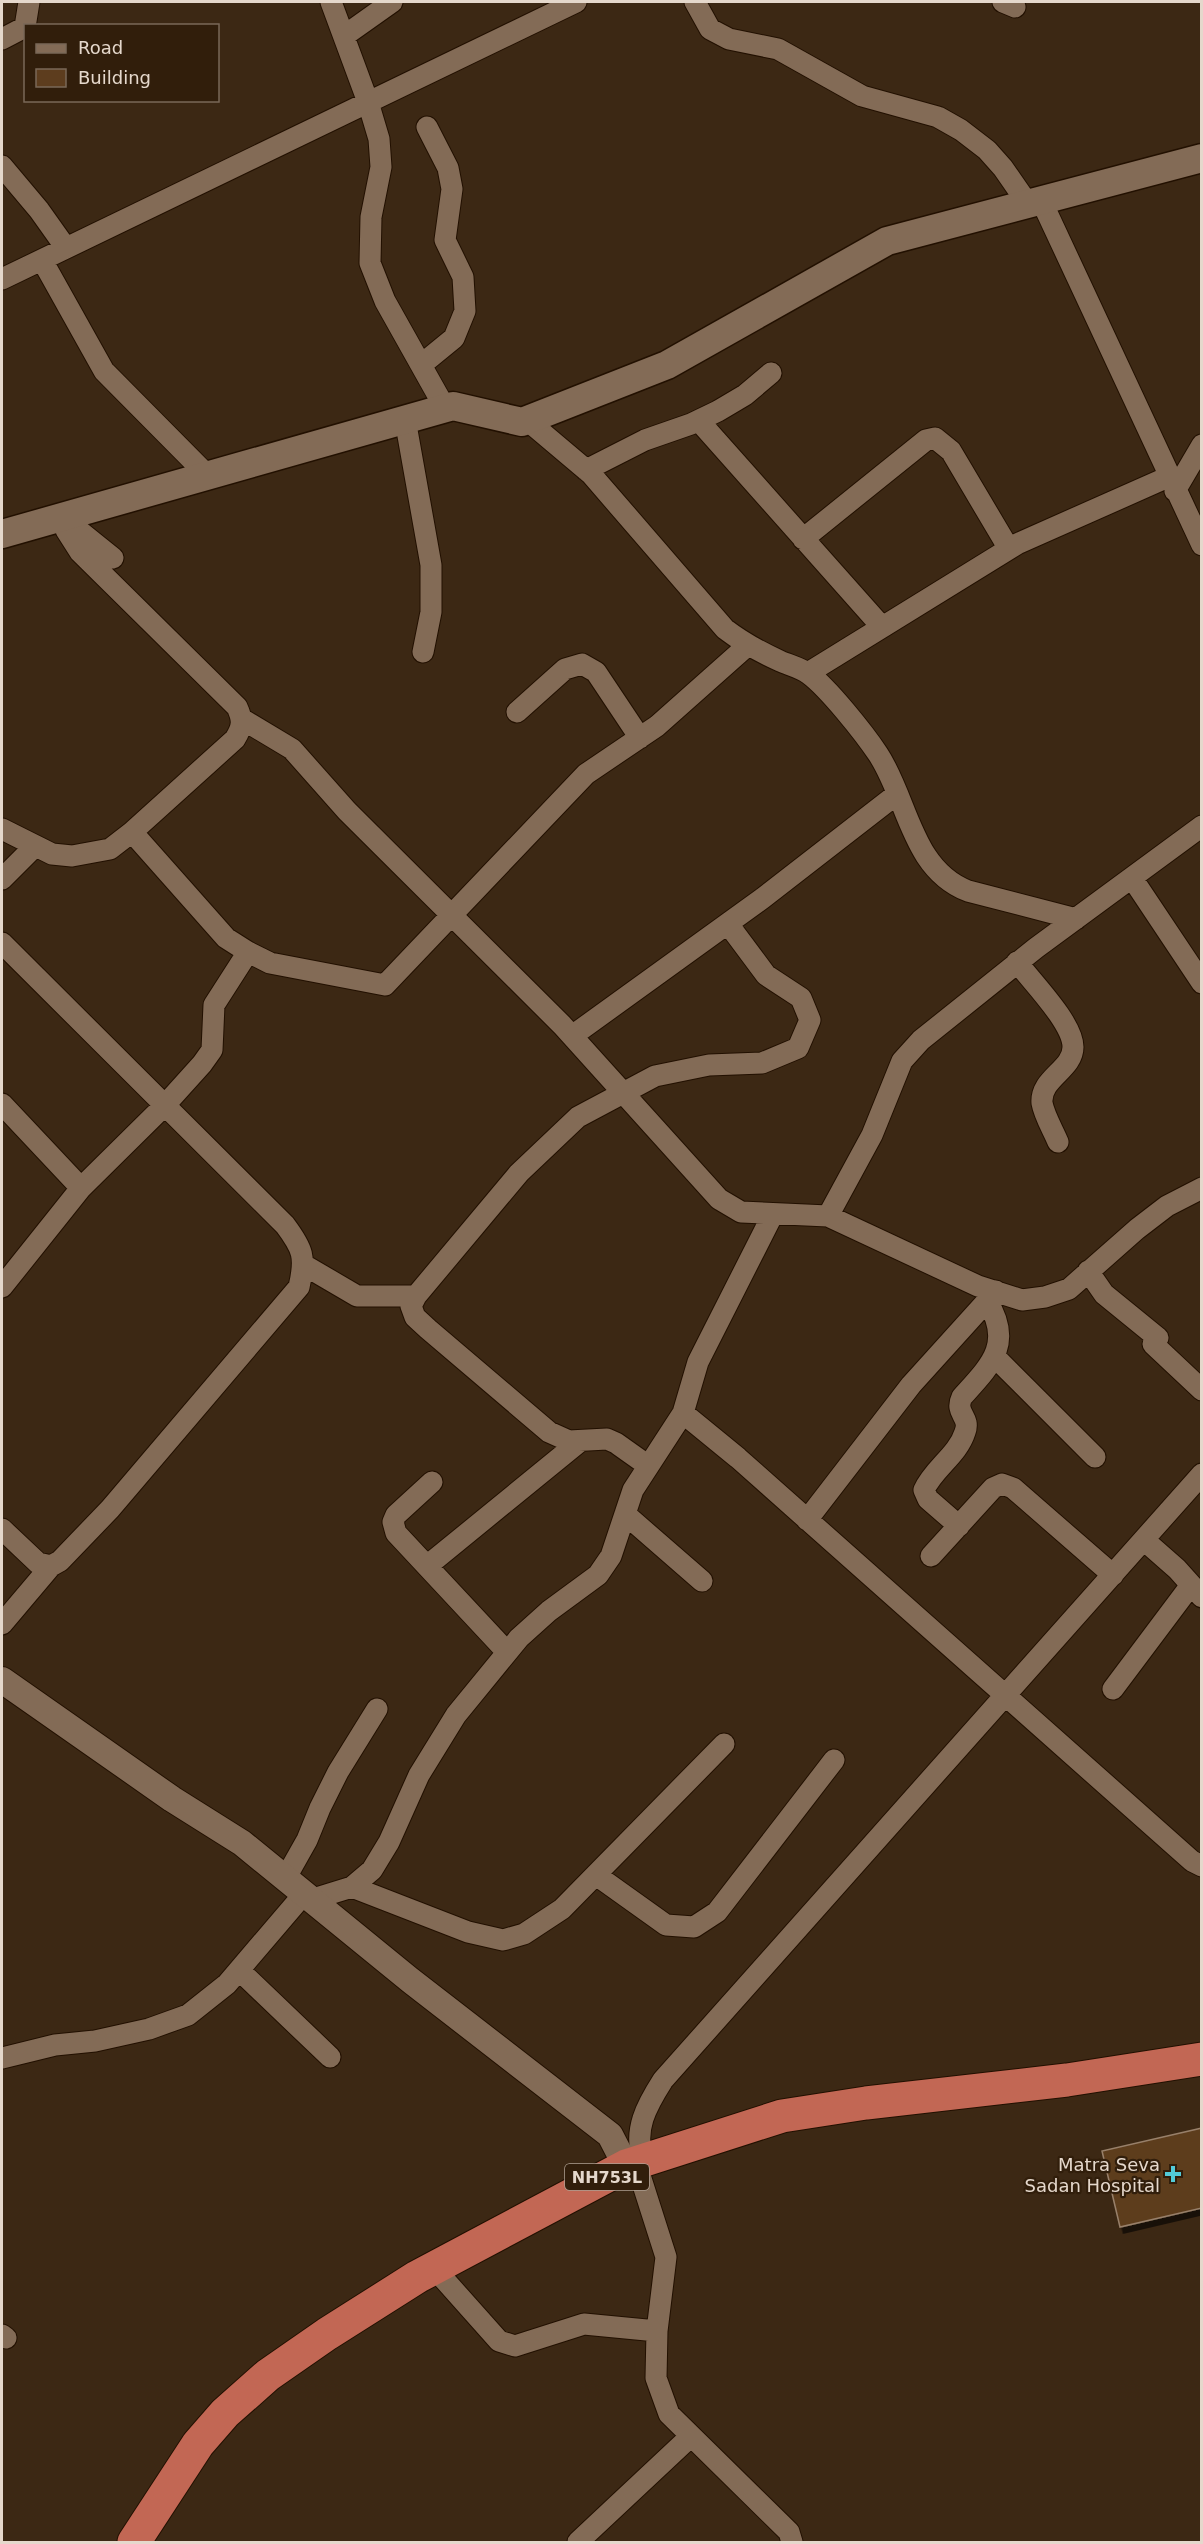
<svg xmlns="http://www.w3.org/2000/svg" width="1203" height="2544" viewBox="0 0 1203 2544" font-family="'DejaVu Sans',sans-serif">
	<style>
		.building { fill: #5d3d1e; stroke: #98806a; stroke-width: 1.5; filter: url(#shadow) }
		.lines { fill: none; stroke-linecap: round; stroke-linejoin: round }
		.minor-casing { stroke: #221000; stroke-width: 23 }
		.tertiary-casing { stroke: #221000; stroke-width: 28 }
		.secondary-casing { stroke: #221000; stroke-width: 31 }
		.trunk-casing { stroke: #221000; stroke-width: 35 }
		.minor { stroke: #836b56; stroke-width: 21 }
		.tertiary { stroke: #836b56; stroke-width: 26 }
		.secondary { stroke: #836b56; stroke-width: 28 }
		.trunk { stroke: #c26754; stroke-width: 33 }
		.poi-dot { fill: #52cbd8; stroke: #311e0b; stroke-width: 2 }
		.labels { text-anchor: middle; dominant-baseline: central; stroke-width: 4.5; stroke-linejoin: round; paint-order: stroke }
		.shield { fill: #311e0b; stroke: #afa092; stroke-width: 1.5 }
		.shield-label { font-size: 16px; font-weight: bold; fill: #e5d8cc }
		.poi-label { font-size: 18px; fill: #e5d8cc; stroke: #311e0b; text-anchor: end }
	</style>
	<defs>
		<filter id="shadow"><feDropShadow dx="3.5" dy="6" stdDeviation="0" flood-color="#0009"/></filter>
	</defs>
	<rect width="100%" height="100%" fill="#3c2814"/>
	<path class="building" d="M1202 2128V2208L1120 2227 1102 2151Z"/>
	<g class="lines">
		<defs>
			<path id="minor" d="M331 2 368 102 379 139 381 167 371 217 370 263 385 301 445 408
				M695 2 710 29 729 39 778 49 862 96 938 117 961 130 987 150 1003 168 1028 204
				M1003 2 1015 7
				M344 36 392 2
				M2 39 25 27 29 2
				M2 166 39 210 66 248
				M1041 200 1202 545
				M42 260 104 371 207 475
				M2 279 576 2
				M421 365 454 338 465 311 463 277 445 240 452 189 448 168 427 127
				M405 419 431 565V612L423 652
				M527 420 591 474 725 629C742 642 760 652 780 661 789 665 801 668 809 674 828 688 864 733 878 754 908 799 911 869 968 891L1076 919
				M699 421 882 627
				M586 470 645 440 691 424 718 411 745 395 771 373
				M1175 491 1202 445
				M67 521 113 558
				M803 539 926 440 935 438 951 451 1009 549
				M808 673 1017 544 1168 477
				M517 712 565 669 582 664 596 672 640 738
				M242 719 292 749 347 811 562 1025 719 1199 741 1212 828 1216 978 1286 1022 1300 1045 1297 1069 1289 1137 1229 1167 1206 1202 1188
				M2 829 52 854 72 856 110 849 132 832 235 739C243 726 243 720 237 707L80 552 66 530 62 517
				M132 832 226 938 248 952 270 963 385 985 586 774 657 726 747 646
				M1132 878 1202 983
				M2 879 34 847
				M2 943 285 1225C303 1249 306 1257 299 1287L110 1509 60 1561 51 1566 38 1563 2 1529
				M1017 962C1032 982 1073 1023 1073 1047 1073 1070 1040 1078 1042 1103 1044 1115 1053 1130 1058 1142
				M572 1036 763 898 897 794
				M2 1104 81 1188
				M828 1216 872 1135 902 1061 921 1040 1036 948 1202 826
				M304 1265 357 1296H416
				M1088 1271 1104 1294 1158 1338
				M2 1287 81 1188 165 1105 202 1064 212 1050 214 1005 248 952
				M1153 1344 1202 1390
				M995 1357 1095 1457
				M683 1413 738 1458 1192 1861 1202 1866
				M647 1465 616 1443 607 1439 569 1441 549 1432 428 1329 415 1317 411 1306 416 1296 519 1173 578 1117 655 1076 709 1065 762 1063 798 1048 810 1020 801 998 766 975 728 924
				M432 1482 396 1515 393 1522 396 1533 507 1652
				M625 1514 702 1581
				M807 1520 911 1385 996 1291
				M959 1526 928 1499 924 1490C933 1469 958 1455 965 1432 971 1416 954 1414 962 1397 990 1366 1014 1344 987 1301
				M1144 1540 1177 1569 1202 1597
				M931 1556 993 1488 1002 1484 1013 1488 1113 1575
				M427 1566 579 1442
				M2 1624 51 1566
				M1113 1689 1191 1585
				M596 1875 666 1925 694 1927 717 1912 834 1760
				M285 1879 307 1840 320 1808 338 1772 377 1709
				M352 1887 468 1932 503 1940 524 1934 562 1909 724 1744
				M310 1900 352 1887 372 1870 389 1842 419 1775 456 1715 519 1638 549 1611 598 1575 611 1556 633 1490 683 1413 698 1362 773 1214
				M239 1970 330 2057
				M2 2058 55 2045 95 2041 149 2029 188 2015 227 1984 303 1895
				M644 2161C632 2131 647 2105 663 2080L1202 1474
				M636 2163 666 2257 657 2331 656 2378 669 2414 789 2532 792 2542
				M434 2268 499 2341 515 2346 584 2324 657 2331
				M2 2335 6 2338
				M578 2542 690 2437"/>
			<path id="tertiary" d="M2 1680 172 1799 242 1843 410 1980 610 2135 626 2166"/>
			<path id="secondary" d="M2 534 453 406 522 422 667 365 887 241 1202 158"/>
			<path id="trunk" d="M134 2542 198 2444 225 2413 268 2375 327 2334 417 2277 626 2166 782 2116 866 2103 1067 2080 1202 2059"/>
		</defs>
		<use href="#minor" class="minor-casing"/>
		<use href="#tertiary" class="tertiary-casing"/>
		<use href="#secondary" class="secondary-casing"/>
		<use href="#trunk" class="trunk-casing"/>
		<use href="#minor" class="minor"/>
		<use href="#tertiary" class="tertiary"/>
		<use href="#secondary" class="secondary"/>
		<use href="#trunk" class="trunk"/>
	</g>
	<path class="poi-dot" d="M1170 2165h6v6h6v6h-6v6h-6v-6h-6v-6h6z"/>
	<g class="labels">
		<rect class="shield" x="565" y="2164" width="84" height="26" rx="4.5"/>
		<g class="shield-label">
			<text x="607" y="2177">NH753L</text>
		</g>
		<g class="poi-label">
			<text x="1160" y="2164">Matra Seva<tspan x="1160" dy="21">Sadan Hospital</tspan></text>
		</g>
	</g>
	<rect width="1203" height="2544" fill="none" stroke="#e5d8cc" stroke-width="6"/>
	<rect x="24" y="24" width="195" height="78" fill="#311e0b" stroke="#796858" stroke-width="1.5"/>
	<rect x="36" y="44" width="30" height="9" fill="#836b56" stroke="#796858" stroke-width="1.5"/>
	<text x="78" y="54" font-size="18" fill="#e5d8cc">Road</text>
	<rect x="36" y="69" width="30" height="18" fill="#5d3d1e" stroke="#796858" stroke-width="1.5"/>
	<text x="78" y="84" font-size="18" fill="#e5d8cc">Building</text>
</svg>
